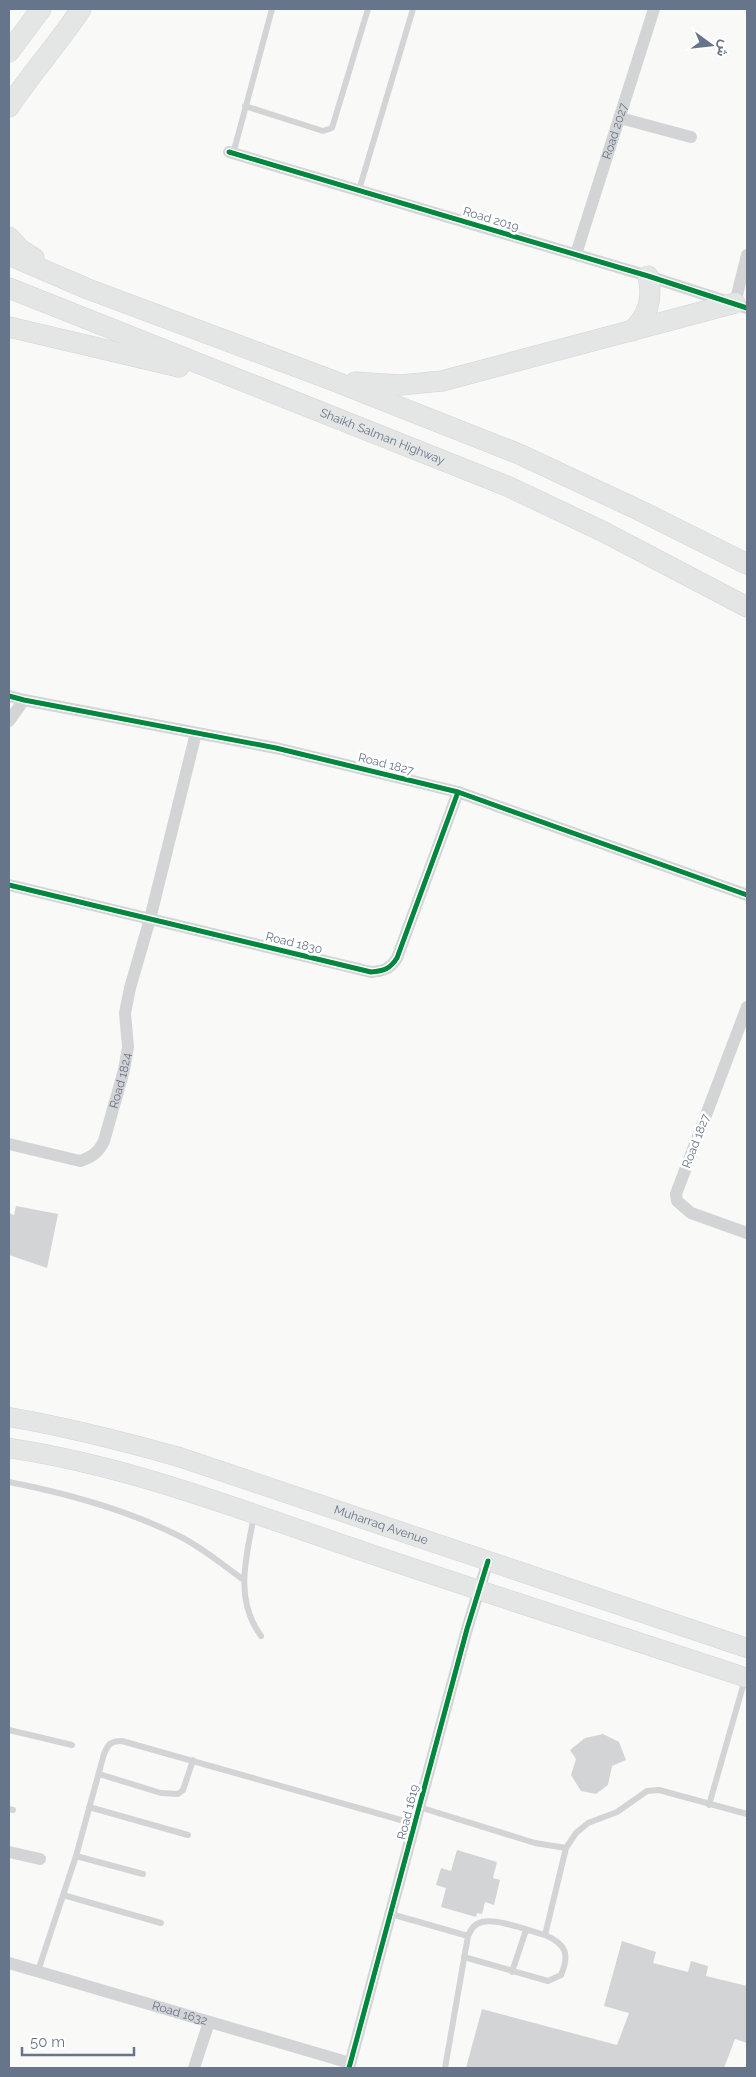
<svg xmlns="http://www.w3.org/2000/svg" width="756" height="2077" viewBox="0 0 756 2077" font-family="Raleway,Vazirmatn,sans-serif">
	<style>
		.building { fill: #d2d4d5 }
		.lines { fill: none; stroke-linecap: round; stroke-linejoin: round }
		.secondary-casing { stroke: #d4d6d8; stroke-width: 20 }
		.primary-casing { stroke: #d4d5d6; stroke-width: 21 }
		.service { stroke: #d3d4d5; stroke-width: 6 }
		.minor { stroke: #d3d4d5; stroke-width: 12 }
		.secondary { stroke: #e4e5e5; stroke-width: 19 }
		.primary { stroke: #e4e5e5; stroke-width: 20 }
		.cycleway-casing { stroke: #fff; stroke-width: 8 }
		.cycleway { stroke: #00873e; stroke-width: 5 }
		.labels { text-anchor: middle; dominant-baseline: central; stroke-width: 5; stroke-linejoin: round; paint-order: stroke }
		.street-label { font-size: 12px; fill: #67758a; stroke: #fff }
	</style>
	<rect width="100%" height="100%" fill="#f9f9f8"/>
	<path class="building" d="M16 1206 58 1214 47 1268 9 1255V1213L14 1215Z
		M603 1734 619 1742 626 1760 612 1766 608 1785 596 1794 581 1791 571 1775 576 1759 570 1750 585 1738Z
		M457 1850 497 1862 493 1878 500 1880 494 1905 485 1902 482 1914 477 1913 476 1917 441 1907 446 1888 436 1885 441 1868 451 1871Z
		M622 1941 656 1952 653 1963 688 1972 691 1961 708 1966 706 1976 747 1986V2043L735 2039 724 2068H466L482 2009 617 2045 629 2013 604 2006Z"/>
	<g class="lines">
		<defs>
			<g id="secondary">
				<path id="s4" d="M9 1417C67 1427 122 1441 179 1457L747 1648"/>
				<path d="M9 1448C130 1466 244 1511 359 1550 488 1594 618 1635 747 1678"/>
			</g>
			<g id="primary">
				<path d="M9 52 41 9"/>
				<path d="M9 107C31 73 59 43 81 9"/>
				<path d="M9 237 21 250 34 258"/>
				<path d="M9 255 88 289 329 379 519 454 643 512 747 564"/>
				<path id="s5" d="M9 288 507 486 602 531 747 607"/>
				<path d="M9 327 179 367"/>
				<path d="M632 331C649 314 653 298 648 276"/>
				<path d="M355 382 400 385 442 381 735 303"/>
			</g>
		</defs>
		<use href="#secondary" class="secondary-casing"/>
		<use href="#primary" class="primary-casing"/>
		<path class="service" d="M245 106 323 131 332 128 368 9
			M233 154 272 9
			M359 190 413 9
			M9 1482C65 1493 130 1511 181 1537 203 1548 224 1566 244 1580
			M254 1516C246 1557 234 1599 261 1636
			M9 1730 72 1745
			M99 1774 161 1793 178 1794 183 1790 193 1760
			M709 1805 745 1679
			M89 1807 188 1835
			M419 1807 535 1843 566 1848 576 1833 588 1823 617 1812 647 1791 659 1790 747 1814
			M9 1809 13 1810
			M76 1856 143 1874
			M63 1895 161 1923
			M391 1914 468 1936 445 2068
			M468 1936C471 1929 474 1924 482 1922 497 1918 529 1931 545 1935L566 1848
			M464 1957 548 1981 561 1975C570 1954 566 1944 545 1935
			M38 1971 76 1856 104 1754C108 1744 111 1741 122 1741L415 1824
			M512 1972 526 1930"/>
		<g class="minor">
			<path d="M620 118 691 137"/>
			<path d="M229 152 648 276 747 308"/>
			<path id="s1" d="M576 254 654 9"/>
			<path d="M735 303 747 255"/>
			<path d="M9 696 24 700 276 748 458 792 747 895"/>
			<path d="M9 721 24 700"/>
			<path d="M9 885 371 972C384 971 390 969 397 958L458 792"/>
			<path d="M747 1007 676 1194 677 1201 691 1213 747 1233"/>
			<path id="s2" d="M9 1144 80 1161C92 1157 98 1153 104 1141L124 1070 128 1047 125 1013 130 988 150 919 196 733"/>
			<path d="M9 1852 40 1859"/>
			<path id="s3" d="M9 1963 350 2063"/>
			<path d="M194 2068 209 2022"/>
			<path d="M349 2068 467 1629 488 1561"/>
		</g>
		<use href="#secondary" class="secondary"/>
		<use href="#primary" class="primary"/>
		<defs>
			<path id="cycleway" d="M229 152 648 276 747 308
				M9 696 24 700 276 748 458 792 747 895
				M9 885 371 972C384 971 390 969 397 958L458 792
				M349 2068 467 1629 488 1561"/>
		</defs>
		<use href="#cycleway" class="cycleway-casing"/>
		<use href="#cycleway" class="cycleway"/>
	</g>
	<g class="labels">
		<g class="street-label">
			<text stroke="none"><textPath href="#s1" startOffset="129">Road 2027</textPath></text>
			<text transform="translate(491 219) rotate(17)">Road 2019</text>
			<text stroke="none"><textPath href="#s5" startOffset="402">Shaikh Salman Highway</textPath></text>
			<text transform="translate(386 764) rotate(14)">Road 1827</text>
			<text transform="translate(294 943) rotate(14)">Road 1830</text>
			<text stroke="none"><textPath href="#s2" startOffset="168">Road 1824</textPath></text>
			<text transform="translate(696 1141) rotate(-69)">Road 1827</text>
			<text stroke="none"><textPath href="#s4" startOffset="388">Muharraq Avenue</textPath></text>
			<text transform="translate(408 1812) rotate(-76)">Road 1619</text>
			<text stroke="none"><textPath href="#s3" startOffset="178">Road 1632</textPath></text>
		</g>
	</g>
	<rect width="756" height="2077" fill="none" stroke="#67758a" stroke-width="20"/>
	<g transform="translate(711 45) rotate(105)" stroke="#ffffff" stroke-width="4" paint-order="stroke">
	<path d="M0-4L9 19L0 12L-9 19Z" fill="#67758a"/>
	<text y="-8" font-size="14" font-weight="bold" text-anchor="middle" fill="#67758a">ش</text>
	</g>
	<path d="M22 2047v8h112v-8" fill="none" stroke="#67758a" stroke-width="2.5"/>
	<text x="30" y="2047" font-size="15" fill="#67758a" stroke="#ffffff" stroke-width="4" paint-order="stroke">50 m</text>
</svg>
